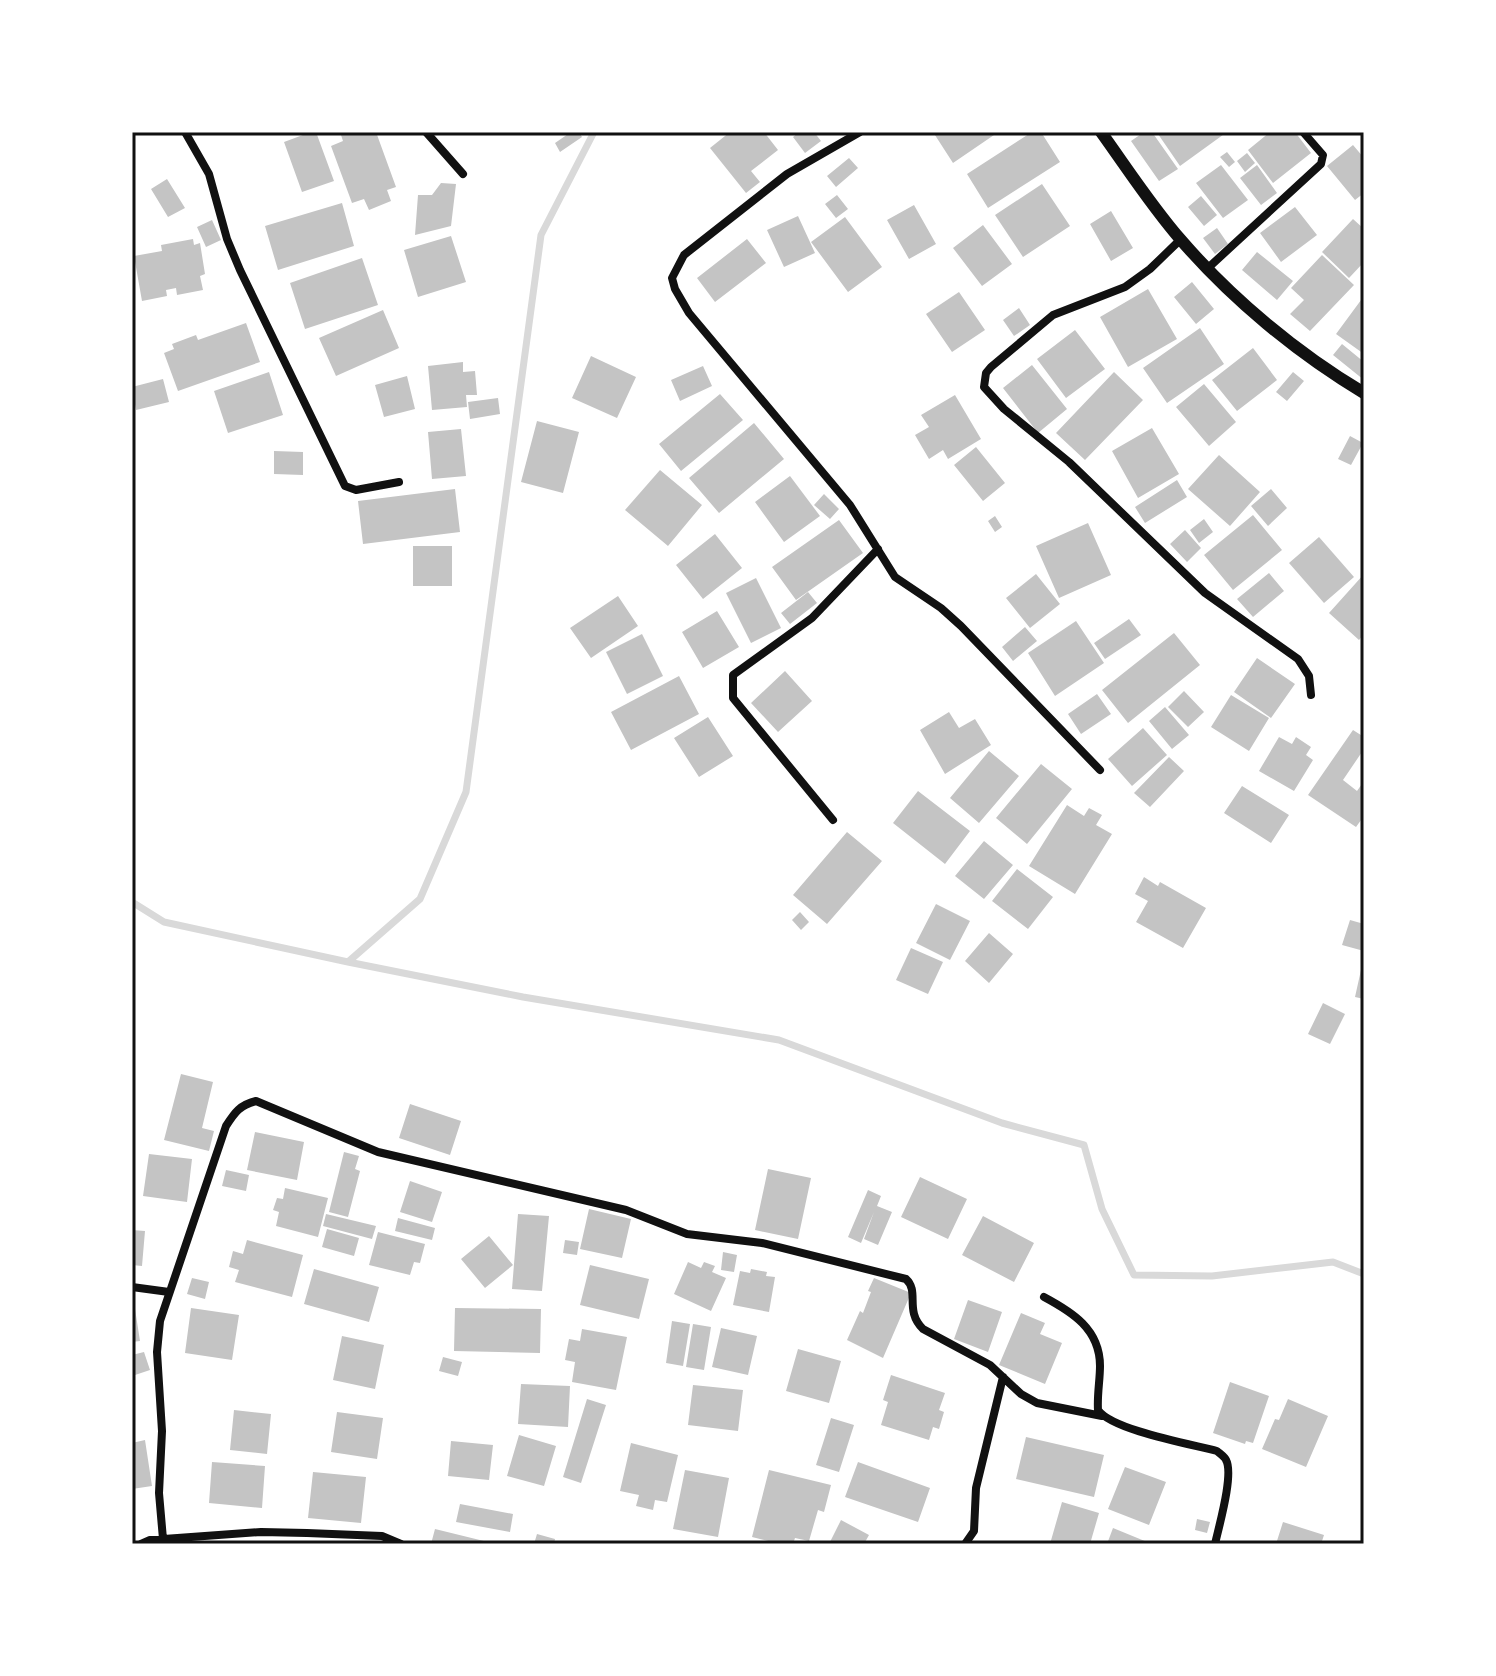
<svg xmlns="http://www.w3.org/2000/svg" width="1496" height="1676" viewBox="0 0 1496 1676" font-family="'Roboto Condensed',sans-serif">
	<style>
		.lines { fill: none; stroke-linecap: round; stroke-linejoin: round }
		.stream { stroke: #d9d9d9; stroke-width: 7 }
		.building { fill: #c4c4c4 }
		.minor { stroke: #111; stroke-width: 8 }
		.tertiary { stroke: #111; stroke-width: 12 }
		.neatline { fill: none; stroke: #111; stroke-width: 3 }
	</style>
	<rect width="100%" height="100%" fill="#fff"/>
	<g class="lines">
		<path class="stream" d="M132 902 164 922 348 962 523 997 779 1040 1002 1123 1084 1145 1102 1209 1134 1275 1212 1276 1333 1262 1364 1274
			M348 962 420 899 466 792 541 235 594 132"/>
	</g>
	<path class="building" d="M311 132H316L334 181 302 192 284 142Z
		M348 132H376L396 187 387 190 391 201 369 210 364 199 352 203 331 146 343 141 341 135Z
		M571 132H579L582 137 560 152 555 143Z
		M730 132H764L778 150 751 171 760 182 746 193 710 148Z
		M799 132H814L821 141 805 153 793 137Z
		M933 132H992L994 135 953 163Z
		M1032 132H1041L1060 162 988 208 967 174Z
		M1144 132H1152L1178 169 1159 181 1131 141Z
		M1161 132H1227L1180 166 1158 134Z
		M1270 132H1295L1311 153 1273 183 1248 150Z
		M1353 145 1364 158V193L1355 200 1327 166Z
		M1227 152 1235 162 1229 167 1220 157Z
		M1247 153 1255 163 1245 172 1237 161Z
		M849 158 858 168 836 187 827 176Z
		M1221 165 1248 200 1223 218 1196 183Z
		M1257 165 1277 193 1261 205 1240 178Z
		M167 179 185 208 168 217 151 189Z
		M441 183 456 184 451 226 415 235 418 195H432Z
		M1042 184 1070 226 1023 257 995 215Z
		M837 195 848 209 836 218 825 204Z
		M1201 196 1217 215 1204 226 1188 207Z
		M342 203 354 246 278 270 265 226Z
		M914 205 936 244 909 259 887 220Z
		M1295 207 1317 235 1281 262 1260 233Z
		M1111 211 1133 248 1111 261 1090 224Z
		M798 216 815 253 784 267 767 230Z
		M845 217 882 267 848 292 811 242Z
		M1353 219 1364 229V262L1349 278 1322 252Z
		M212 220 221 240 206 247 197 227Z
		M983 225 1012 264 982 286 953 248Z
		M1217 228 1228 244 1215 254 1203 238Z
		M451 236 466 282 418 297 404 250Z
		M193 239 194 245 200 243 205 274 200 276 203 290 177 295 176 288 166 290 167 296 142 301 134 256 162 251 161 245Z
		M747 239 766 263 715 302 697 278Z
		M1257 252 1293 281 1277 300 1242 270Z
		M1322 255 1354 285 1310 331 1290 314 1304 300 1291 288Z
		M362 258 378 305 305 329 290 283Z
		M1192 282 1214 309 1196 324 1174 297Z
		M1148 289 1177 339 1128 367 1100 317Z
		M959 292 985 330 952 352 926 314Z
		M1364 296V354L1336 334Z
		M1019 308 1030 325 1014 336 1003 320Z
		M383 310 399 348 336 376 319 338Z
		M246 323 260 362 178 391 164 353 174 349 172 344 196 335 198 340Z
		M1200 328 1224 364 1167 403 1143 368Z
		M1075 330 1105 369 1066 398 1037 359Z
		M1342 344 1364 362V380L1333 355Z
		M1253 348 1277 380 1237 411 1212 380Z
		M591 356 636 377 617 418 572 398Z
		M463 362V372L475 371 477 395H466L467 407 432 410 428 366Z
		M1032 365 1067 409 1038 433 1003 388Z
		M703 366 712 386 680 401 671 380Z
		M269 372 283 415 228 433 214 391Z
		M1114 372 1143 400 1085 460 1056 433Z
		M1293 372 1304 381 1287 401 1276 392Z
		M407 376 415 409 384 417 375 385Z
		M163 379 169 402 136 410 132 387Z
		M1204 384 1236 422 1209 446 1176 407Z
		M720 394 743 420 681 471 659 444Z
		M955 395 981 439 948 459 943 450 929 459 915 435 929 427 921 415Z
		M498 398 500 414 470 419 468 402Z
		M537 421 579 432 563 493 521 482Z
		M754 423 784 459 719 513 689 478Z
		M1152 428 1179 474 1138 498 1112 451Z
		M461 429 466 476 432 479 428 432Z
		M1350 436 1363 443 1351 465 1338 459Z
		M976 447 1005 483 983 501 954 465Z
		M274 451 303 452V475L274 474Z
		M1219 455 1260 492 1230 526 1188 489Z
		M660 470 702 505 668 546 625 510Z
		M790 476 820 516 784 542 755 502Z
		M1177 480 1187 497 1145 523 1135 507Z
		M455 489 460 532 363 544 358 501Z
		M1271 489 1287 508 1268 526 1251 506Z
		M824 494 839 509 830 519 814 505Z
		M1253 515 1282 550 1233 590 1204 555Z
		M995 516 1002 527 995 532 988 521Z
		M1204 519 1213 532 1199 543 1190 530Z
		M839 520 863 553 796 600 772 567Z
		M1088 523 1111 575 1059 598 1036 546Z
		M1185 530 1201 548 1187 562 1170 544Z
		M715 534 742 568 703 599 676 565Z
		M1319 537 1354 577 1324 603 1289 563Z
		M413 546H452V586H413Z
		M1269 573 1284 591 1253 617 1237 599Z
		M1036 574 1060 604 1030 628 1006 598Z
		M1364 574V634L1359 640 1329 613Z
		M756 578 781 628 751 643 726 593Z
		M808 592 817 603 790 624 781 613Z
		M618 596 638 626 591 658 570 628Z
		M717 611 739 647 703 668 682 632Z
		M1129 619 1141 635 1105 659 1094 643Z
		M1076 621 1104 663 1055 696 1028 653Z
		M1025 627 1037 641 1013 661 1002 647Z
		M1174 633 1200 665 1128 723 1102 690Z
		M642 634 663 676 627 694 606 652Z
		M1257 658 1295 684 1271 718 1234 692Z
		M785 671 812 701 778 732 751 703Z
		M679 676 699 714 631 750 611 712Z
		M1184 691 1204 712 1188 727 1168 707Z
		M1097 694 1111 714 1081 734 1068 714Z
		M1231 695 1269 718 1249 751 1211 727Z
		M1165 707 1189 735 1172 749 1149 721Z
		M949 712 959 728 975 719 991 745 945 774 920 730Z
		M708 717 733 756 699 777 674 738Z
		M1143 728 1167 755 1132 786 1108 759Z
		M1353 730 1364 737V749L1343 780 1357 791 1364 781V816L1356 827 1308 795Z
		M1279 737 1292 744 1296 737 1311 747 1306 755 1313 760 1294 791 1259 771Z
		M989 751 1019 776 979 823 950 798Z
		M1169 757 1184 771 1150 807 1134 793Z
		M1041 764 1072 789 1027 844 996 818Z
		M1242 786 1289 815 1271 843 1224 813Z
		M918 791 970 831 945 864 893 823Z
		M1067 805 1084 816 1089 808 1102 815 1096 825 1112 834 1075 894 1029 866Z
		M847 832 882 861 827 924 793 895Z
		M984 841 1013 865 984 899 955 876Z
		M1017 869 1053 897 1028 929 992 901Z
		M1144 877 1158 886 1160 882 1206 908 1183 948 1136 922 1148 901 1135 894Z
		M936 904 970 921 950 960 916 943Z
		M800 912 809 922 801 930 792 920Z
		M1350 920 1364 924V951L1342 945Z
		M989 933 1013 954 989 983 965 961Z
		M911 948 943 962 928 994 896 980Z
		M1363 961H1364V999L1355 997Z
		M1323 1003 1345 1014 1330 1044 1308 1034Z
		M181 1074 213 1082 202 1128 214 1131 209 1151 164 1140Z
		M410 1104 461 1121 450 1155 399 1138Z
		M255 1132 304 1142 297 1180 247 1170Z
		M344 1152 359 1156 355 1169 360 1171 348 1217 329 1212Z
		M149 1154 192 1159 187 1202 143 1196Z
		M768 1169 811 1178 798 1239 755 1230Z
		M226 1170 249 1175 246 1191 222 1186Z
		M920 1177 967 1199 948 1239 901 1217Z
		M410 1181 442 1192 432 1222 400 1212Z
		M285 1188 328 1198 318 1237 276 1226 279 1212 273 1210 277 1198 283 1199Z
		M868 1190 881 1196 877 1206 892 1212 878 1245 864 1239 874 1212 861 1243 848 1237Z
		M589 1209 631 1219 622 1258 580 1249Z
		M326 1214 376 1226 372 1239 323 1226Z
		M518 1214 549 1216 542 1291 512 1289Z
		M983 1216 1034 1243 1014 1282 962 1255Z
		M398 1218 435 1228 432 1240 395 1231Z
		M327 1229 359 1238 354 1256 322 1247Z
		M132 1230 145 1231 142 1266 132 1265Z
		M378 1232 425 1244 420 1263 414 1262 410 1275 369 1265Z
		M489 1236 513 1265 485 1288 461 1259Z
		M247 1240 303 1255 292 1297 235 1282 239 1270 229 1267 233 1251 243 1254Z
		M565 1240 579 1242 577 1255 563 1253Z
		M723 1252 737 1255 734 1272 721 1270Z
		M688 1262 701 1268 704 1262 715 1266 712 1272 726 1278 711 1311 674 1294Z
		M590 1265 649 1279 639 1319 580 1305Z
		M314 1269 379 1287 369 1322 304 1304Z
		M751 1269 767 1272 766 1276 775 1277 769 1312 733 1305 740 1271 750 1273Z
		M192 1278 209 1282 205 1299 187 1294Z
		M874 1278 911 1293 883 1358 847 1340 860 1311 863 1313 871 1292 868 1291Z
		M968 1300 1002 1312 988 1352 954 1339Z
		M191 1308 239 1315 232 1360 185 1353Z
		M455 1308 541 1309 540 1353 454 1351Z
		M135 1309 140 1341 132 1342V1310Z
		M1021 1313 1045 1323 1040 1334 1062 1343 1045 1384 999 1365Z
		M672 1321 690 1324 683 1366 666 1363Z
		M693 1324 711 1327 704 1370 686 1367Z
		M721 1328 757 1336 748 1375 712 1367Z
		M582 1329 627 1337 616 1390 572 1382 575 1362 565 1360 569 1339 580 1341Z
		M342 1336 384 1345 375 1389 333 1380Z
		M798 1349 841 1361 829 1403 786 1391Z
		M144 1352 150 1370 135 1375 132 1355Z
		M443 1357 462 1362 458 1376 439 1371Z
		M891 1375 945 1393 939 1410 944 1412 939 1429 933 1427 929 1440 881 1425 888 1402 883 1400Z
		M1230 1382 1269 1396 1253 1443 1246 1441 1245 1444 1213 1433Z
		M521 1384 570 1386 568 1427 518 1424Z
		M693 1385 743 1390 738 1431 688 1425Z
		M587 1399 606 1405 581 1483 563 1477Z
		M1288 1399 1328 1416 1306 1467 1262 1449 1275 1419 1279 1420Z
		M234 1410 271 1414 267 1454 230 1450Z
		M337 1412 383 1418 377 1459 331 1452Z
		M831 1418 854 1425 839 1472 816 1465Z
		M519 1435 556 1446 544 1486 507 1476Z
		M1026 1437 1104 1455 1094 1497 1016 1479Z
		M145 1440 152 1486 132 1489V1443Z
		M451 1441 493 1445 489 1480 448 1476Z
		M631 1443 678 1455 667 1502 655 1500 653 1510 636 1506 639 1495 620 1491Z
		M212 1462 265 1466 262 1508 209 1503Z
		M858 1462 930 1488 918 1522 845 1497Z
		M1125 1467 1166 1482 1149 1525 1108 1509Z
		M685 1470 729 1478 718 1537 673 1529Z
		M769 1470 831 1485 824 1512 818 1510 809 1541 795 1538 793 1544H781L752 1537Z
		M313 1472 366 1477 361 1523 308 1518Z
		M1062 1502 1099 1513 1090 1544H1050Z
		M460 1504 513 1514 510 1532 456 1522Z
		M1197 1519 1210 1522 1207 1533 1195 1530Z
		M841 1520 869 1535 864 1544H829Z
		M1283 1522 1324 1535 1321 1544H1276Z
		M1113 1528 1152 1544H1107Z
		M435 1529 492 1543 491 1544H431Z
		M537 1534 555 1539 554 1544H534Z"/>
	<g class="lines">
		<path class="minor" d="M185 132 209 174 227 239 240 270 345 486 356 490 399 482
			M426 132 463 174
			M860 132 787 174 684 255 672 278 675 289 689 313 850 505 895 577 941 608 961 626 1100 770
			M1180 240 1150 269 1125 287 1053 315 991 367 986 373 984 387 1004 409 1069 462 1205 593 1298 659 1309 676 1311 695
			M1208 268 1321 164 1323 155 1303 132
			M833 820 733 698V675L812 618 878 549
			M132 1287 169 1292
			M1044 1297C1072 1312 1100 1329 1100 1366 1100 1380 1097 1395 1098 1410 1112 1430 1190 1444 1217 1451 1219 1453 1225 1457 1226 1460 1234 1474 1219 1526 1215 1544
			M163 1539 159 1493 162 1431 157 1352 160 1321 226 1126C235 1112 240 1105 256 1101L378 1152 626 1210 687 1234 762 1243 906 1279C920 1292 904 1310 923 1329L990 1365 1021 1394 1037 1403 1102 1416
			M141 1544 150 1540 261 1532 307 1533 382 1536 401 1544
			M965 1544 974 1531 976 1488 1003 1377"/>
		<path class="tertiary" d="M1101 132C1127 168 1152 207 1181 240 1232 299 1297 353 1364 393"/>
	</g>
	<rect width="1496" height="1676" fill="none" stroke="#ffffff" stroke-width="268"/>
	<rect x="134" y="134" width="1228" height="1408" class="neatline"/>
</svg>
